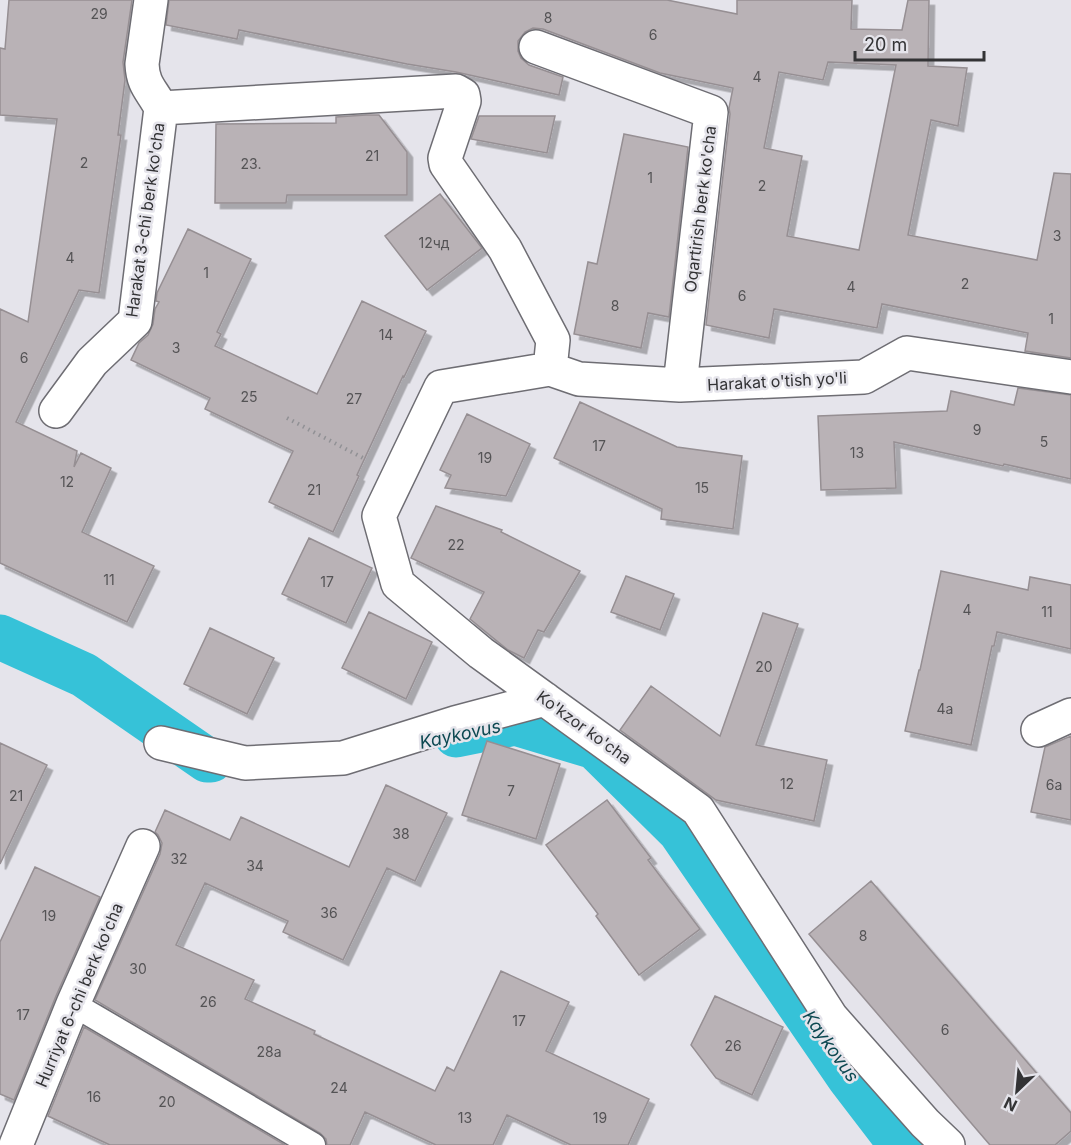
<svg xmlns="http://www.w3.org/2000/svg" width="1071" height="1145" viewBox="0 0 1071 1145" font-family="Inter,sans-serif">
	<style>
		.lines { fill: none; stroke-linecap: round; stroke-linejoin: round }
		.canal { stroke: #36c2d8; stroke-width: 45 }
		.building { fill: #b9b2b6; stroke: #968f93; stroke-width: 1.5; fill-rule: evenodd; filter: url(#shadow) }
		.lane-casing { stroke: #6e6d73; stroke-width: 27 }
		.street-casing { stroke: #6e6d73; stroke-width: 36 }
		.path { stroke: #919195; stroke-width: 4; stroke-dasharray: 1.5 4.5; stroke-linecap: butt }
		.lane { stroke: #fff; stroke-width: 24 }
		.street { stroke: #fff; stroke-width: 33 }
		.labels { text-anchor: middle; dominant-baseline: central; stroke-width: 5; stroke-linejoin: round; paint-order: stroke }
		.number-label { font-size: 14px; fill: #545355 }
		.street-label { font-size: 16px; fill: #333335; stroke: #e5e4eb }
		.water-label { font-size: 18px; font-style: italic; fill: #0c4851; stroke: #e5e4eb }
	</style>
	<defs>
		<filter id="shadow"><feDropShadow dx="5.5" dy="5.5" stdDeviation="0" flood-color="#0004"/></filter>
	</defs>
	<rect width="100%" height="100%" fill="#e5e4eb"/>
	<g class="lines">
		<path class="canal" d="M0 637 84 675 207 760H211
			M456 735 515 723 595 747 680 831 849 1077 901 1145"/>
	</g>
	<path class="building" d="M9 0H132L123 62 125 80 118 135H121L99 293 79 290 16 422 77 451 74 467 81 453 111 468 82 532 154 566 127 622 0 563V309L28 322 57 119 0 115V48L5 49Z
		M169 0H667L737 14V0H852L851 29 902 30 908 0H929L928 66 967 68 958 126 931 120 908 235 1037 260 1054 173 1071 174V358L1025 351 1028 333 882 304 877 328 774 309 769 338 706 325 730 114 729 108 733 88 660 73 543 29 533 28 525 32 518 41V51L521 58 529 65 563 77 559 95 456 72 407 64 239 30 237 39 166 25ZM828 62 896 65 859 250 787 236 802 156 764 148 779 72 823 80Z
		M366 115H379L407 152V195H287L286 203H215L216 124 336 123V117Z
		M479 116H555L547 153 471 139Z
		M624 134 688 147 669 317 648 313 641 348 574 334 588 262 597 264Z
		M440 194 482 248 427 290 385 236Z
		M188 229 251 259 217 332 221 334 215 346 317 394 362 301 426 331 404 377 403 376 357 475 359 476 333 532 269 502 293 451 205 409 210 398 131 360 139 343 148 335 153 324 155 309 159 302 156 301 157 293Z
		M1018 388 1071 395V479L1004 464 1003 466 894 442 896 488 821 490 818 416 947 411 951 391 1014 405Z
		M580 402 677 447 742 456 733 529 661 519 662 509 554 458Z
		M467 414 530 444 506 496 445 488 451 475 440 470Z
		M436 506 502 530 501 532 580 571 544 632 538 630 524 658 508 650 470 619 484 592 411 558Z
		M309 538 372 568 346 623 282 594Z
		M941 571 1028 590 1030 577 1071 585V649L997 632 994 646H992L971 745 905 731 919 670H920Z
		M626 576 674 594 660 630 611 612Z
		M369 612 432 642 406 699 342 668Z
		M763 613 798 624 756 745 827 760 814 821 716 800 620 730 651 686 720 736Z
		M210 628 274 658 247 714 184 684Z
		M1071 736V820L1031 812 1045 747Z
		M487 741 560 764 536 839 462 815Z
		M0 743 47 765 0 864Z
		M386 785 447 813 415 881 387 868 343 960 283 932 288 921 205 883 176 945 254 980 245 999 315 1031 314 1034 435 1091 447 1067 454 1071 501 971 569 1002 546 1051 649 1099 628 1145H571L507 1115 493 1145H436L365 1112 350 1145H327L326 1139 320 1133 95 1000 160 854 162 843 158 835 155 832 165 810 230 840 241 817 349 867Z
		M607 800 651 858 648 860 700 929 639 975 596 916 598 914 546 845Z
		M35 867 100 897 56 996 14 1100 0 1094V942Z
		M871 881 1071 1113V1131L1055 1145H990L809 934Z
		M715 996 783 1027 752 1095 716 1078 691 1045Z
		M84 1027 285 1145H110L48 1116Z"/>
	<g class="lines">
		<defs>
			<path id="lane" d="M73 1004 313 1145"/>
			<path id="street" d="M151 0 142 64C143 86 152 90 161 108
				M536 47 711 112 680 385
				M161 108 456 91 463 95 464 101 445 158 446 164 505 249 553 340 550 369
				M550 369 441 387 379 516 398 584 481 653 698 810 831 1017 925 1123 948 1145
				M550 369 579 379 680 385 864 377 907 353 1071 377
				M56 411 92 362 135 321 161 108
				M1038 730 1071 715
				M161 743 245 763 343 758 455 723 545 699
				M16 1145 73 1004 143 846"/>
		</defs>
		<use href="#lane" class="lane-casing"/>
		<use href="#street" class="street-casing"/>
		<path class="path" d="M287 418 363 458"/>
		<use href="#lane" class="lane"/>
		<use href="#street" class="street"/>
	</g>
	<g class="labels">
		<g class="number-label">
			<text x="99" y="13">29</text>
			<text x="548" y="17">8</text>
			<text x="653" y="34">6</text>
			<text x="757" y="76">4</text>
			<text x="372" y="155">21</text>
			<text x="84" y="162">2</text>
			<text x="251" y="163">23.</text>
			<text x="650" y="177">1</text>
			<text x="762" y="185">2</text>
			<text x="1057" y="235">3</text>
			<text x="434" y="242">12чд</text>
			<text x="70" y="257">4</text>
			<text x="206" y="272">1</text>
			<text x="965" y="283">2</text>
			<text x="851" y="286">4</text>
			<text x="742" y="295">6</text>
			<text x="615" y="305">8</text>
			<text x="1051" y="318">1</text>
			<text x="386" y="334">14</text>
			<text x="176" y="347">3</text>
			<text x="24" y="357">6</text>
			<text x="249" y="396">25</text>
			<text x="354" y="398">27</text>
			<text x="977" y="429">9</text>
			<text x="1044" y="441">5</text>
			<text x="599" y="445">17</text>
			<text x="857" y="452">13</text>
			<text x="485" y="457">19</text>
			<text x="67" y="481">12</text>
			<text x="702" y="487">15</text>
			<text x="314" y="489">21</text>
			<text x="456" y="544">22</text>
			<text x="109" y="579">11</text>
			<text x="327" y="581">17</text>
			<text x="967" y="609">4</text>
			<text x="1047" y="611">11</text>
			<text x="764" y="666">20</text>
			<text x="945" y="708">4a</text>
			<text x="787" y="783">12</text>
			<text x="1054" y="784">6a</text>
			<text x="511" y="790">7</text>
			<text x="16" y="795">21</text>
			<text x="401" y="833">38</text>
			<text x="179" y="858">32</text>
			<text x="255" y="865">34</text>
			<text x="329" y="912">36</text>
			<text x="49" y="915">19</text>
			<text x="863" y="935">8</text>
			<text x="138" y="968">30</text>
			<text x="208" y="1001">26</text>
			<text x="23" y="1014">17</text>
			<text x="519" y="1020">17</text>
			<text x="945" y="1029">6</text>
			<text x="733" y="1045">26</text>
			<text x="269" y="1051">28а</text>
			<text x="339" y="1087">24</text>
			<text x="94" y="1096">16</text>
			<text x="167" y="1101">20</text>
			<text x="465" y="1117">13</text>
			<text x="600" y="1117">19</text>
		</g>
		<g class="street-label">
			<text transform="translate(700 209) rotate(-83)">Oqartirish berk ko'cha</text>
			<text transform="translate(145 220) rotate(-82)">Harakat 3-chi berk ko'cha</text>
			<text transform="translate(777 381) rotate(-3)">Harakat o'tish yo'li</text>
			<text transform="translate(584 727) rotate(36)">Ko'kzor ko'cha</text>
			<text transform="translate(79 995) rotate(-67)">Hurriyat 6-chi berk ko'cha</text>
		</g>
		<g class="water-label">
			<text transform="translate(460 734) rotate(-12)">Kaykovus</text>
			<text transform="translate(831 1046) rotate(55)">Kaykovus</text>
		</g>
	</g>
	<g transform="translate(1017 1091) rotate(206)" stroke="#e5e4eb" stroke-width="4.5" paint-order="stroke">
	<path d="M0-4.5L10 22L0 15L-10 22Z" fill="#333335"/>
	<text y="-9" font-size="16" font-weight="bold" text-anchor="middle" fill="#333335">N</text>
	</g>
	<path d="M855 51v9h129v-9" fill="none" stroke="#333335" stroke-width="3"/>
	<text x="864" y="51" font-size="18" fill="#333335" stroke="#e5e4eb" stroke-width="4.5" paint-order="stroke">20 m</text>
</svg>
